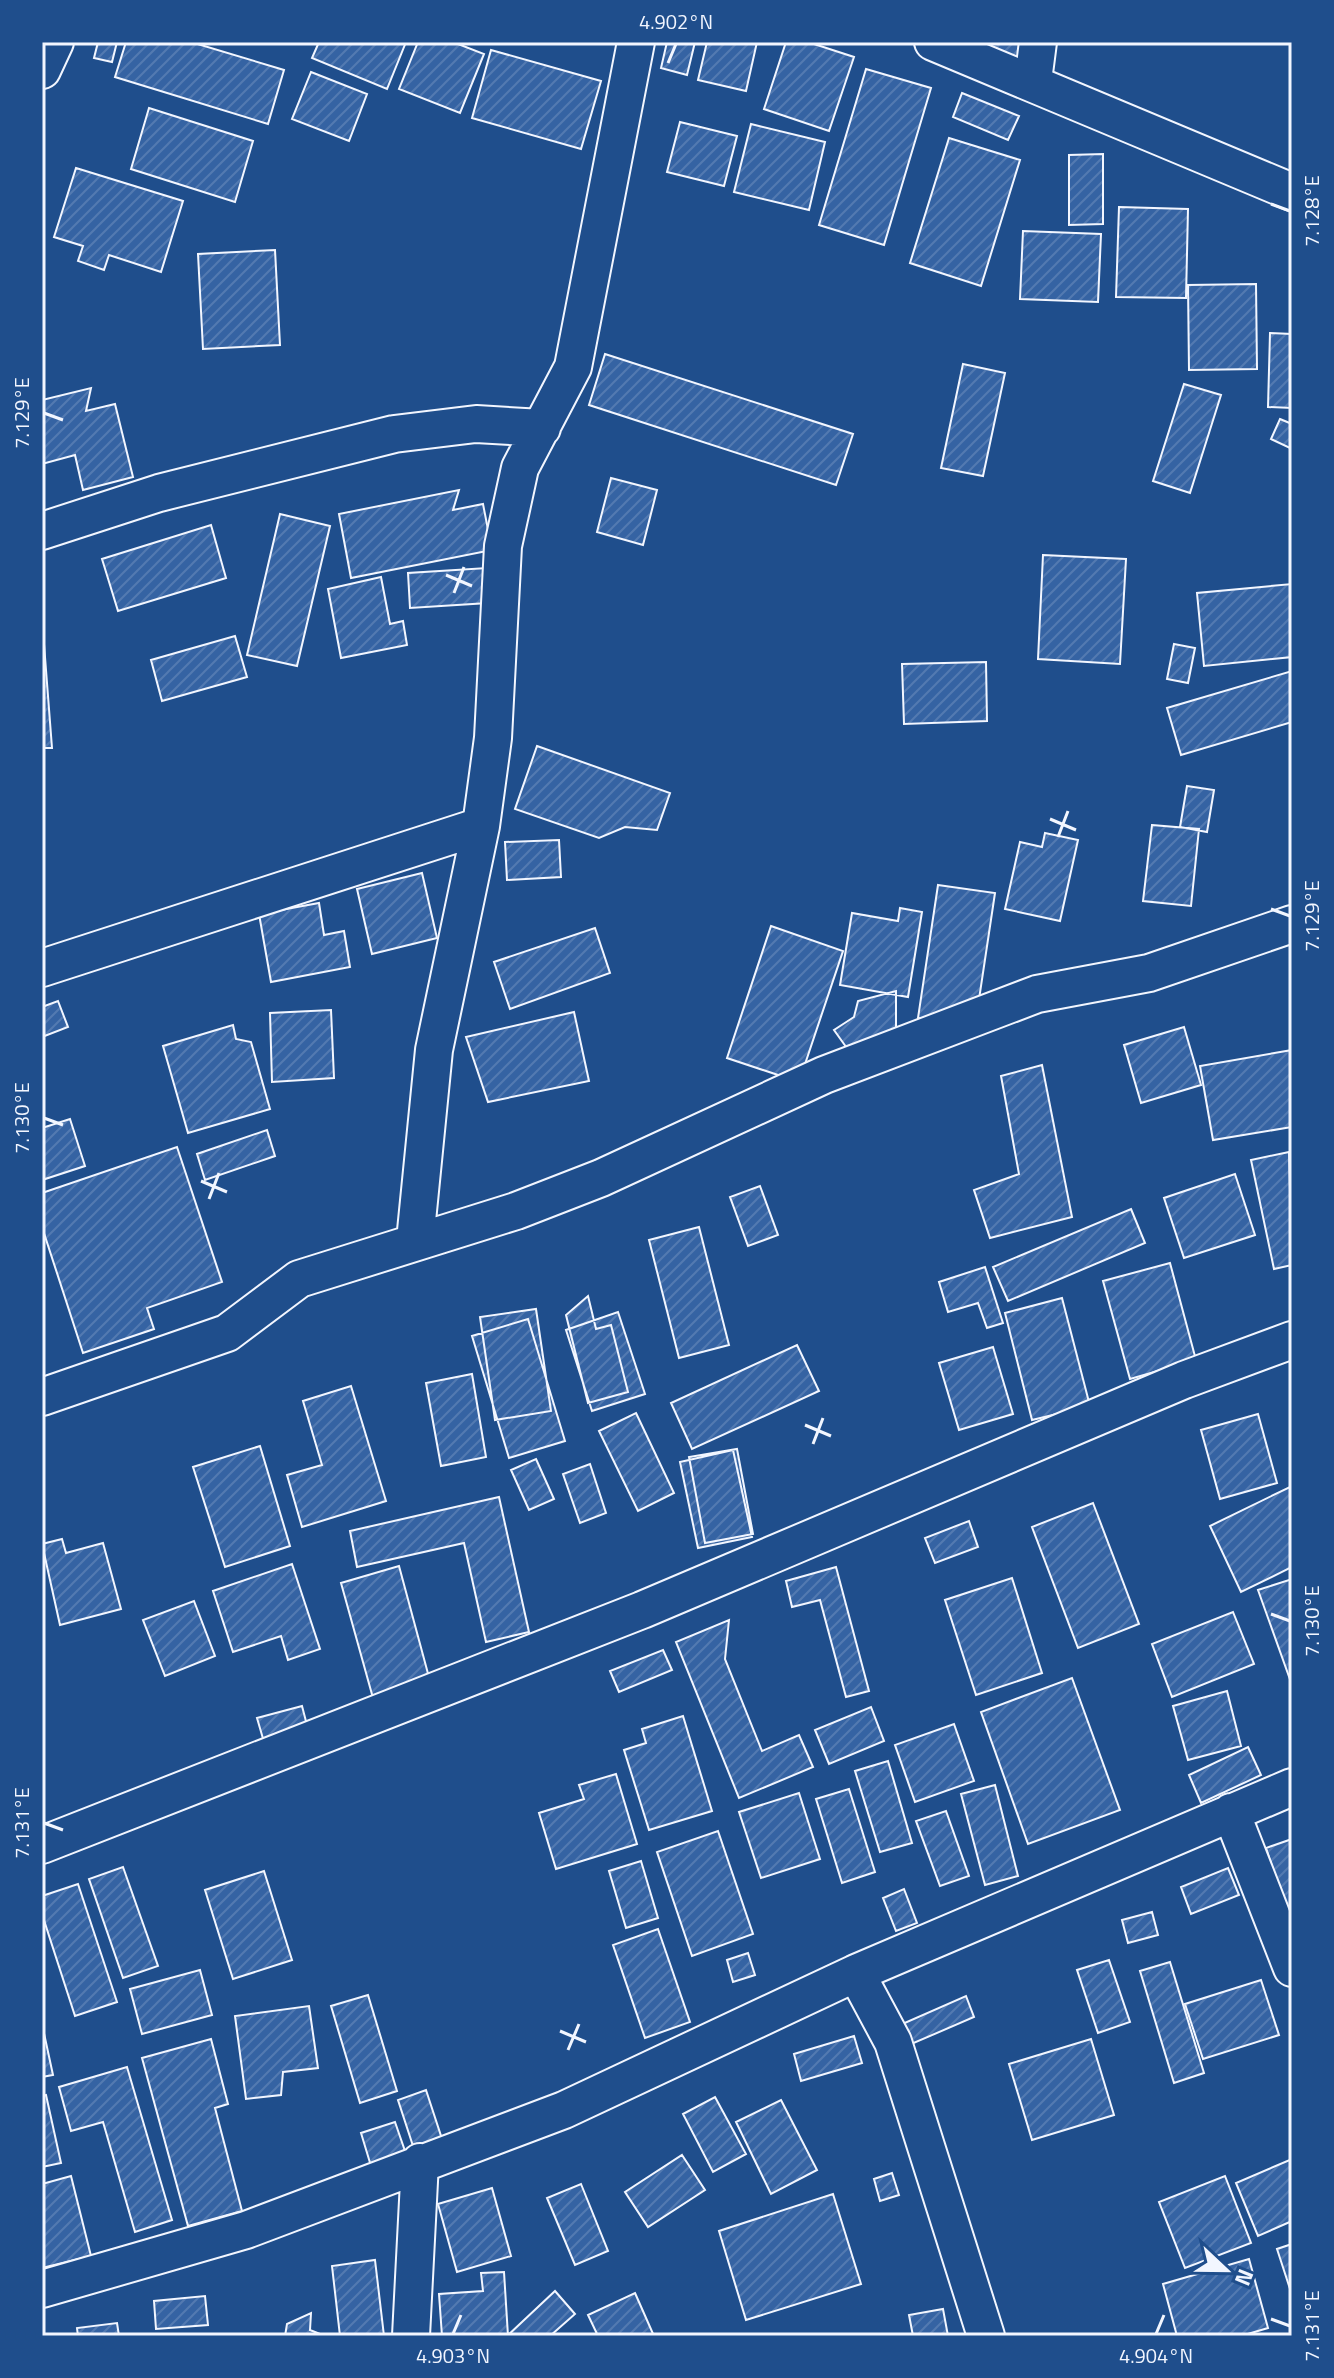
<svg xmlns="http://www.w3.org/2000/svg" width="1334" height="2378" viewBox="0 0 1334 2378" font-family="'Titillium Web',sans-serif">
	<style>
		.building { fill: url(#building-hatch); stroke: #f2f6ff; stroke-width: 2 }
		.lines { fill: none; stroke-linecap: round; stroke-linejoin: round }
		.street-casing { stroke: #f2f6ff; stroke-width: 40 }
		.street { stroke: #1f4e8c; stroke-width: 36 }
		.ticks { fill: none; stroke: #f2f6ff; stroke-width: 3 }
		.neatline { fill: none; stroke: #f2f6ff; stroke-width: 3 }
		.ticks-label { font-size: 20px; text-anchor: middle; fill: #f2f6ff }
	</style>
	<defs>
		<pattern id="building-hatch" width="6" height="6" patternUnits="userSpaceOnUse" patternTransform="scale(2)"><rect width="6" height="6" fill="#3563a3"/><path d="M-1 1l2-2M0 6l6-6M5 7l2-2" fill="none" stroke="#537ab1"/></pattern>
	</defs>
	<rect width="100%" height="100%" fill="#1f4e8c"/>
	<path class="building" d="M98 42H117L112 62 94 58Z
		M126 42H191L284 70 268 124 115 77Z
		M319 42H406L387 89 312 58Z
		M418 42H453L484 54 460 113 399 89Z
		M667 42H695L687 75 661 68Z
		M707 42H757L746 91 698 80Z
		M786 42H808L854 57 829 131 764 109Z
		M990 42H1024L1021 65 986 50Z
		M491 50 601 81 581 149 472 118Z
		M866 69 931 88 884 245 819 225Z
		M311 72 367 94 349 141 292 119Z
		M962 93 1019 116 1008 140 953 117Z
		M149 108 253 141 235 202 131 169Z
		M680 122 737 136 724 186 667 172Z
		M751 124 825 142 809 210 734 192Z
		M949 138 1020 160 981 286 910 263Z
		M1103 154V224L1069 225V155Z
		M76 168 183 201 161 272 109 255 104 270 78 261 83 246 54 237Z
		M1119 207 1188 209 1186 298 1116 297Z
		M1023 231 1101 234 1098 302 1020 299Z
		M275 250 280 345 203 349 198 254Z
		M1256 284 1257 369 1189 370 1188 285Z
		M1270 333 1292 334V408L1268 407Z
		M605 354 853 434 836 485 589 405Z
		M963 364 1005 373 983 476 941 468Z
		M1184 384 1221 395 1190 493 1153 481Z
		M91 388 86 411 115 404 133 477 83 490 75 455 42 464V400Z
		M1280 419 1292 424V449L1271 439Z
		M611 478 657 490 643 545 597 532Z
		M459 490 453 510 483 504 492 550 351 578 339 514Z
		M280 514 330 526 297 666 247 655Z
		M211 525 226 578 118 611 102 559Z
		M1043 555 1126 559 1120 664 1038 659Z
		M487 568 488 603 410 608 408 573Z
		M381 577 390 624 403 621 407 645 341 658 328 589Z
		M1292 584V657L1204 666 1197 593Z
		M42 618 52 748H42Z
		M235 636 247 677 162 701 151 660Z
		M1174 644 1195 648 1188 683 1167 679Z
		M986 662 987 721 904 724 902 664Z
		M1292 671V722L1181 755 1167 708Z
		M537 746 670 793 657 830 625 827 599 838 515 809Z
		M1187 786 1214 790 1207 832 1180 827Z
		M1152 825 1199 829 1191 906 1143 901Z
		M1045 833 1078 840 1060 921 1005 909 1020 842 1042 847Z
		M559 840 561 877 507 880 505 842Z
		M422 873 437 938 372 954 357 889Z
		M938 885 995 893 975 1026 918 1018Z
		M319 903 324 935 344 931 350 967 271 982 259 914Z
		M900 908 922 912 908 997 840 985 852 913 898 921Z
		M771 926 843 951 799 1082 727 1058Z
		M595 928 610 973 510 1009 494 962Z
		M896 991V1043L849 1051 834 1030 854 1017 858 1001Z
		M58 1001 68 1027 42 1037V1007Z
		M331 1010 334 1078 272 1082 270 1013Z
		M574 1012 589 1081 488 1102 466 1037Z
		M233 1025 236 1039 251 1042 270 1109 188 1133 163 1046Z
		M1184 1027 1201 1085 1141 1103 1124 1045Z
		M1292 1050V1127L1213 1140 1200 1066Z
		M1042 1065 1072 1217 990 1238 974 1190 1019 1174 1001 1076Z
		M70 1119 85 1166 42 1180V1128Z
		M267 1130 275 1156 205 1180 197 1154Z
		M177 1147 222 1282 147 1308 154 1329 83 1353 42 1227V1193Z
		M1289 1152 1292 1265 1274 1269 1251 1160Z
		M1235 1174 1255 1235 1184 1258 1164 1198Z
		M760 1186 778 1235 748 1246 730 1197Z
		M1131 1209 1145 1243 1008 1301 993 1267Z
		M699 1227 729 1345 679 1358 649 1240Z
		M1170 1263 1196 1360 1130 1379 1103 1281Z
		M985 1267 1003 1323 987 1328 978 1303 948 1312 939 1282Z
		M588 1296 596 1329 611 1325 628 1392 588 1403 566 1315Z
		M1062 1298 1090 1406 1032 1420 1005 1313Z
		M536 1309 551 1411 495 1420 480 1317Z
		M618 1312 645 1394 592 1411 566 1330Z
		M528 1319 565 1441 509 1458 472 1336Z
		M797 1345 819 1391 692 1449 671 1403Z
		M993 1347 1013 1414 959 1430 939 1363Z
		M472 1374 486 1457 441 1466 426 1383Z
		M351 1386 386 1501 302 1527 287 1475 322 1465 303 1401Z
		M636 1413 674 1493 638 1511 599 1431Z
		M1258 1414 1277 1483 1220 1499 1201 1430Z
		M260 1446 290 1546 225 1567 193 1467Z
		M737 1449 753 1534 705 1543 689 1457Z
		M733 1450 752 1537 698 1548 680 1462Z
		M536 1459 554 1499 529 1510 511 1470Z
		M590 1464 606 1513 580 1523 563 1474Z
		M1292 1486V1567L1241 1592 1210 1526Z
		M499 1497 529 1632 486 1642 464 1543 357 1567 350 1531Z
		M1093 1503 1139 1624 1078 1648 1032 1527Z
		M969 1521 978 1547 935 1563 925 1538Z
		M62 1539 66 1553 103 1543 121 1609 60 1625 42 1544Z
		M292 1564 320 1649 288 1660 281 1636 233 1652 213 1591Z
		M399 1566 430 1681 373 1698 341 1583Z
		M836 1567 869 1691 846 1697 820 1600 792 1607 786 1581Z
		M1012 1578 1042 1673 976 1695 945 1600Z
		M1292 1579V1685L1258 1590Z
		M194 1601 215 1656 165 1676 143 1620Z
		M1233 1612 1254 1664 1172 1697 1152 1644Z
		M729 1620 725 1659 762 1751 799 1735 813 1767 739 1798 676 1642Z
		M663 1650 672 1670 619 1692 610 1671Z
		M1072 1678 1120 1810 1028 1844 981 1712Z
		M1227 1691 1241 1746 1188 1760 1173 1706Z
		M302 1706 308 1729 264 1742 257 1718Z
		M871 1707 884 1741 829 1764 815 1730Z
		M683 1716 712 1811 649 1830 624 1750 646 1743 642 1729Z
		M954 1724 974 1781 915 1802 895 1745Z
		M1248 1747 1261 1775 1201 1803 1189 1775Z
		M888 1761 912 1843 880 1852 855 1771Z
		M616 1774 637 1844 556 1869 539 1813 584 1799 579 1785Z
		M995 1785 1018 1876 985 1885 961 1794Z
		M849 1789 875 1872 842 1883 816 1799Z
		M799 1793 820 1859 761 1878 739 1812Z
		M946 1811 969 1876 940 1886 916 1821Z
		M718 1831 753 1934 692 1956 657 1852Z
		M1292 1839V1927L1266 1848Z
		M641 1861 658 1918 626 1928 609 1871Z
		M123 1867 158 1966 123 1978 89 1879Z
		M1228 1868 1239 1895 1191 1914 1181 1887Z
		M264 1871 292 1960 233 1979 205 1890Z
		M78 1884 117 2002 75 2016 42 1914V1896Z
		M904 1889 917 1923 896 1931 883 1898Z
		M1152 1912 1158 1935 1128 1943 1122 1920Z
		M658 1929 690 2022 645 2038 613 1945Z
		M748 1953 755 1975 733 1982 727 1960Z
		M1109 1960 1130 2022 1098 2033 1077 1970Z
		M1170 1962 1204 2073 1174 2083 1140 1971Z
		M200 1970 212 2015 142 2034 130 1989Z
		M1261 1980 1279 2035 1203 2059 1185 2004Z
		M368 1995 397 2091 360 2103 331 2006Z
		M966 1996 974 2017 909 2045 900 2025Z
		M309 2006 318 2068 283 2072 281 2095 246 2099 235 2016Z
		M42 2024 53 2075 42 2077Z
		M854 2036 862 2063 801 2081 794 2054Z
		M211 2039 228 2104 215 2108 242 2211 188 2226 142 2058Z
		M1091 2039 1114 2115 1032 2140 1009 2064Z
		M127 2067 172 2220 135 2232 103 2122 71 2131 59 2087Z
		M426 2090 442 2139 414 2149 398 2100Z
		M46 2095 61 2163 42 2167V2096Z
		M715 2097 746 2154 713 2172 683 2114Z
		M781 2100 817 2170 771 2194 736 2122Z
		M395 2122 406 2154 371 2166 361 2133Z
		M682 2155 705 2190 648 2227 625 2192Z
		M1292 2159V2221L1258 2236 1236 2183Z
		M892 2173 899 2195 880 2201 874 2179Z
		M71 2176 91 2256 42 2268V2184Z
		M1225 2176 1251 2243 1185 2268 1159 2202Z
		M581 2184 608 2251 575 2265 547 2198Z
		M492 2188 511 2256 457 2272 438 2204Z
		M833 2194 861 2284 746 2320 719 2231Z
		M1292 2244V2295L1277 2249Z
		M1249 2259 1268 2328 1241 2336H1177L1163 2284Z
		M375 2260 384 2336H340L332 2266Z
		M504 2272 508 2336H442L439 2294 483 2291 481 2273Z
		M555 2291 575 2314 550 2336H507Z
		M635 2293 654 2336H598L588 2315Z
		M205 2296 208 2325 156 2329 154 2301Z
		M943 2309 948 2336H913L909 2315Z
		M311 2313 310 2330 325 2336H285L287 2324Z
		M117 2323 119 2336H78L77 2328Z"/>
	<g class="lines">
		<defs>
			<path id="street" d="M933 42 1292 192
				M42 70 55 42
				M1033 81 1038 42
				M42 531 159 493 394 434 476 424 542 428
				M42 968 481 826
				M415 1241 434 1050 481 826 493 738 503 546 520 468 573 367 636 42
				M42 1397 227 1333 299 1279 516 1211 601 1178 824 1075 1037 994 1149 973 1292 924
				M1231 1812 1292 1968
				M42 1845 642 1610 1184 1380 1292 1340
				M856 1973 893 2042 986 2336
				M42 2289 246 2230 564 2110 856 1973 1292 1787
				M411 2336 420 2162"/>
		</defs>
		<use href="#street" class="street-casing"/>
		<use href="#street" class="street"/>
	</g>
	<path class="ticks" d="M668 63 676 44M1271 204 1290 211M44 413 63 420M446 575 472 586M454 593 464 567M1050 819 1076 830M1058 837 1068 811M1271 909 1290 916M44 1118 63 1125M201 1181 227 1192M209 1199 219 1173M805 1425 831 1436M813 1444 823 1418M1271 1614 1290 1621M44 1823 63 1830M560 2031 586 2042M568 2050 579 2024M1271 2319 1290 2326M453 2334 461 2315M1156 2334 1164 2315"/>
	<rect width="1334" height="2378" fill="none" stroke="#1f4e8c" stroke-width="88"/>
	<g transform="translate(1226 2270) rotate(112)" stroke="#1f4e8c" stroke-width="6" paint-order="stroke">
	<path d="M0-6L14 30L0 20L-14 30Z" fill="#f2f6ff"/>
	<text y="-12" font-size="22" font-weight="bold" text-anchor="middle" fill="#f2f6ff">N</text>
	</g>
	<rect x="44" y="44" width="1246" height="2290" class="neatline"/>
	<g class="ticks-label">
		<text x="676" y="29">4.902°N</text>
		<text transform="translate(1312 211) rotate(-90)" y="7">7.128°E</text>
		<text transform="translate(22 413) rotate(-90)" y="7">7.129°E</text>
		<text transform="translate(1312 916) rotate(-90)" y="7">7.129°E</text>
		<text transform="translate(22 1118) rotate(-90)" y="7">7.130°E</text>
		<text transform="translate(1312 1621) rotate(-90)" y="7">7.130°E</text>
		<text transform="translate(22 1823) rotate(-90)" y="7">7.131°E</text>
		<text transform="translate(1312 2326) rotate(-90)" y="7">7.131°E</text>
		<text x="453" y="2363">4.903°N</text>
		<text x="1156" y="2363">4.904°N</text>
	</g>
</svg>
